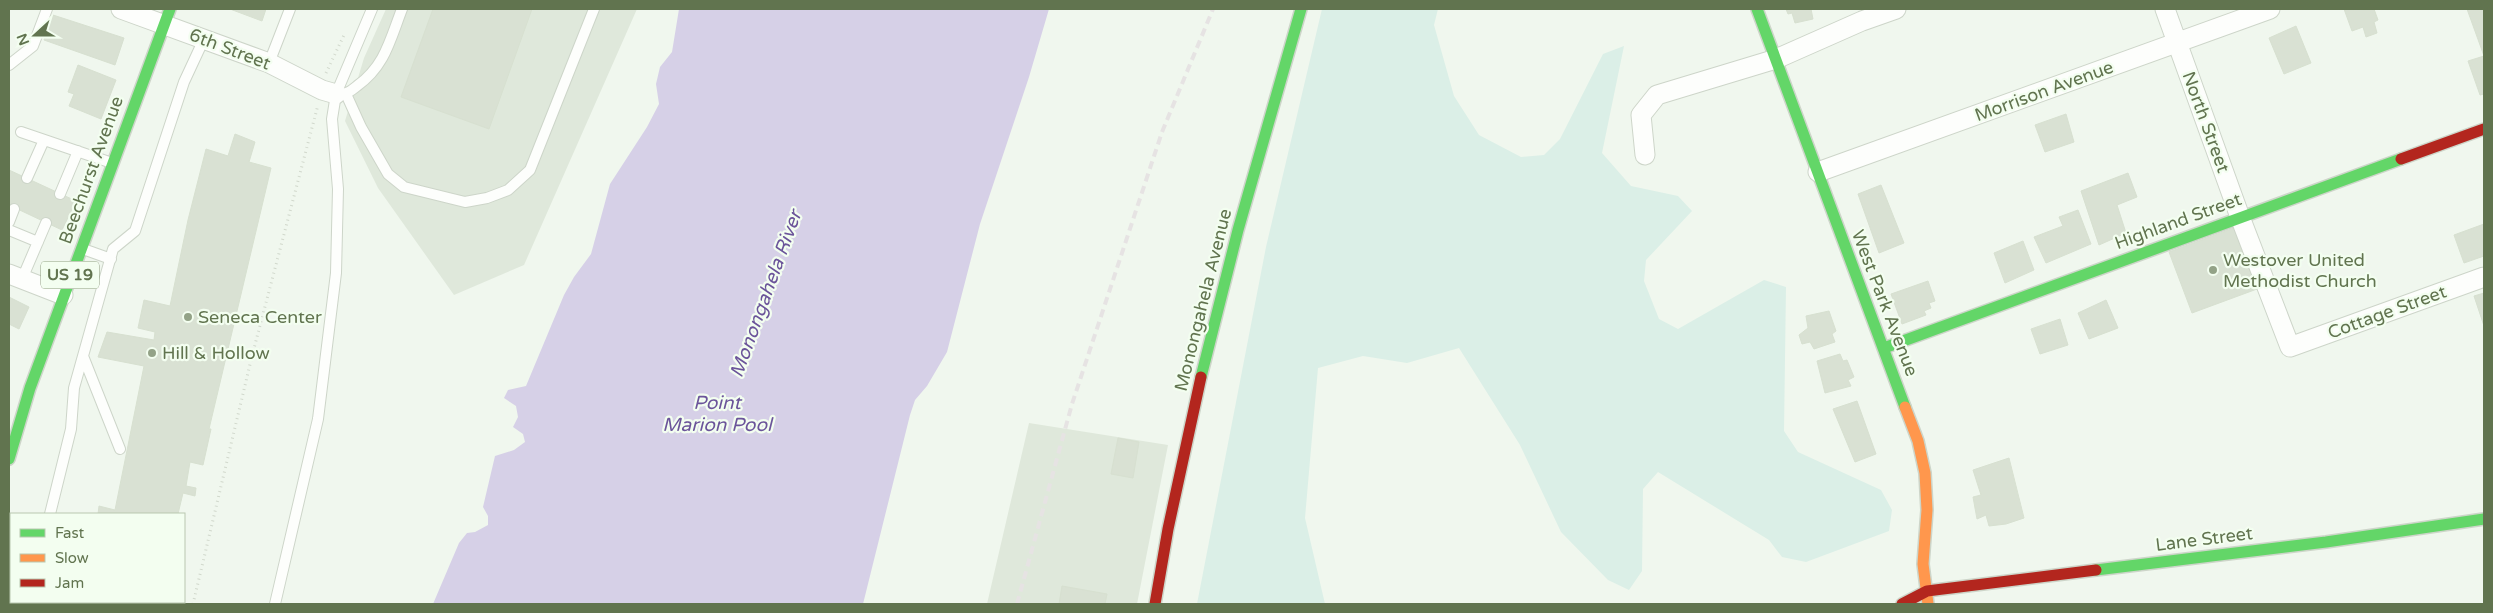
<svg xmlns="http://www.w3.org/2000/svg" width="2493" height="613" viewBox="0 0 2493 613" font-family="'Varela Round',sans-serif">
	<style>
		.industrial { fill: #dfe8db }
		.education { fill: #f4eeec }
		.green { fill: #dbefe7 }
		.water { fill: #d6d0e7 }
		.building { fill: #d9e1d3; stroke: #d7e0d0 }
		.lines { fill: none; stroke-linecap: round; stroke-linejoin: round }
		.lane-casing { stroke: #cdd5c9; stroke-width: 12 }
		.street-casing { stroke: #cdd5c9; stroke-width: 21 }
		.fast-casing { stroke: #cdd5c9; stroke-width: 14 }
		.slow-casing { stroke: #cdd5c9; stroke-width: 14 }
		.jam-casing { stroke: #cdd5c9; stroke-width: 14 }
		.path { stroke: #d1d8cc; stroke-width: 3; stroke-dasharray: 1 4; stroke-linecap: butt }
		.lane { stroke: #fdfefc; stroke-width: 10 }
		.street { stroke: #fdfefc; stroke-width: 19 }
		.fast { stroke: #63d668; stroke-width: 11 }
		.slow { stroke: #ff974d; stroke-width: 11 }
		.jam { stroke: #b3261e; stroke-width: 11 }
		.rail { stroke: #e6e3e3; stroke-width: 4; stroke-dasharray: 8 5; stroke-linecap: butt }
		.poi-dot { fill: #93a287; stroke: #f3fef0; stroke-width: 2 }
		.labels { text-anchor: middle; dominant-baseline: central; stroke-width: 4.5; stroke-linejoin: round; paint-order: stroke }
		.shield { fill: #f3fef0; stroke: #8d9d7f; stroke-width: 1 }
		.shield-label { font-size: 16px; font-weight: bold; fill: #61744f }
		.street-label { font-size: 18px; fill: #61744f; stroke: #f3fef0 }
		.poi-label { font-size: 18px; fill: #61744f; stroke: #f3fef0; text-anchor: start }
		.water-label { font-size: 19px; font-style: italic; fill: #6b549a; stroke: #f3fef0 }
	</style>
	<rect width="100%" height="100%" fill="#f0f7ee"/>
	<path class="industrial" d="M386 9H637L524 265 454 295 378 188 345 121 364 58Z
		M1029 423 1168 445 1137 604H987Z"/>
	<path class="education" d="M11 585V602H72L81 604H9Z"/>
	<path class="green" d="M1322 9H1438L1434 25 1454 96 1479 135 1521 157 1544 155 1560 139 1603 54 1624 46 1602 153 1631 186 1678 196 1692 211 1646 260 1644 281 1659 319 1678 329 1764 280 1786 287 1784 431 1798 452 1881 490 1892 510 1889 531 1806 562 1782 557 1769 540 1658 472 1643 489 1642 571 1629 590 1608 580 1561 532 1520 445 1459 348 1407 363 1363 356 1318 368 1305 518 1325 604H1197L1266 247Z"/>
	<path class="water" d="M679 9H1049L1029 77 980 224 947 352 927 386 915 400 910 415 863 604H433L459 543 467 533 475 532 488 525V516L483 507 495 456 514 450 525 442 523 434 513 427 518 417 516 406 504 398 508 390 526 386 564 295 574 277 591 254 610 184 647 127 659 104 656 84 660 67 672 52Z"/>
	<path class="building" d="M230 9H266L262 21Z
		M433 9H532L489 129 401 97Z
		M1786 9H1814H1811L1813 19 1795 23 1792 13 1788 14Z
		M2344 9H2374L2378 20 2374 22 2377 33 2366 37 2363 27 2352 31Z
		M2467 9H2484V94L2480 95 2468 61 2484 56Z
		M53 15 124 38 115 65 44 40Z
		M2296 26 2311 63 2284 74 2269 38Z
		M78 65 116 80 101 119 69 106 74 94 68 92Z
		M2066 114 2074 142 2045 152 2035 125Z
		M235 134 255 142 249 162 271 168 209 429H211L203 465 190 462 186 486 196 488 195 496 183 493 178 514H98L99 506 115 510 144 366 98 357 107 332 154 340 155 332 138 328 144 300 170 306 188 220 206 149 228 156Z
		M9 170 76 201 62 230 9 205Z
		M2128 173 2137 197 2117 205 2126 233 2099 245 2081 191Z
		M1881 185 1904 243 1879 253 1858 194Z
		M2078 210 2091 244 2046 263 2034 237 2063 226 2059 217Z
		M2484 224V256L2464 263 2454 235Z
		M2234 228 2257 289 2192 313 2169 252Z
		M2023 241 2034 270 2005 283 1994 253Z
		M1928 281 1935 301 1929 303 1931 308 1924 311 1926 315 1902 324 1891 294Z
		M2484 293V326L2474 296Z
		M9 297 29 307 19 329 9 324Z
		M2106 300 2118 328 2089 339 2078 313Z
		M1829 311 1836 331 1832 334 1835 342 1814 349 1810 342 1802 344 1799 335 1808 328 1806 316Z
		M2060 319 2068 345 2040 354 2031 329Z
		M1840 354 1843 361 1847 360 1854 377 1848 380 1851 386 1825 393 1817 361Z
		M1857 401 1876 454 1855 462 1833 409Z
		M1118 438 1139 442 1133 478 1111 474Z
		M2009 458 2024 518 2006 524 1989 526 1986 515 1977 519 1973 497 1981 495 1973 470Z
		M1062 586 1107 594 1105 604H1059Z"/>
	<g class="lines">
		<defs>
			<path id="lane" d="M269 63 290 9
				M9 65 33 46 47 9
				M339 94C347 94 351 91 357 86 385 66 390 40 402 9
				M346 94 361 127 388 174 404 187 465 202 487 198 508 190 530 170 594 9
				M21 132 112 163
				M27 178 44 140
				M60 194 78 151
				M9 222 14 209
				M9 230 38 242
				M83 249 111 259
				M22 279 46 223
				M83 356 120 449
				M50 514 71 429 74 388 113 249 135 231 184 82 204 39
				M275 604 318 419 336 273 338 189 332 119 336 94 372 9"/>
			<path id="street" d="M121 9 269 63 322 90 336 94
				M2165 9 2240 217 2290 347 2484 277
				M1645 155 1641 115 1657 95 1776 59 1862 21 1896 9
				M1818 172 2270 9
				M9 274 63 295"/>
			<path id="fast" d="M1757 9 1905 407
				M1884 348 2401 159
				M1201 377 1238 230 1301 9
				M9 459 30 388 170 9
				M2096 570 2326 542 2484 519"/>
			<path id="slow" d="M1905 407 1918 441 1925 473 1927 510 1923 564 1928 604"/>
			<path id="jam" d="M2401 159 2484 129
				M1155 604 1168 529 1201 377
				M1902 604 1927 591 2096 570"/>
		</defs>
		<use href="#lane" class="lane-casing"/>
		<use href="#street" class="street-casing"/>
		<use href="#fast" class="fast-casing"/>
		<use href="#slow" class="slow-casing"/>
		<use href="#jam" class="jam-casing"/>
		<path class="path" d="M326 73 345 33
			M193 604 252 356 318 105"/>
		<use href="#lane" class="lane"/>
		<use href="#street" class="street"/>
		<use href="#fast" class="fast"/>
		<use href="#slow" class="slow"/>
		<use href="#jam" class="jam"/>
		<path class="rail" d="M1017 604 1072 404 1162 132 1213 9"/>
	</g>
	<g class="poi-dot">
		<circle cx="2213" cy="270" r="5"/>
		<circle cx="188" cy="317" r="5"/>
		<circle cx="152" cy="353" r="5"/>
	</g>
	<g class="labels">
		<rect class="shield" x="41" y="261.5" width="58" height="27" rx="4"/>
		<g class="shield-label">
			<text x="70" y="275">US 19</text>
		</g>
		<g class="street-label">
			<text transform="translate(230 49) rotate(21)">6th Street</text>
			<text transform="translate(2044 91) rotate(-20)">Morrison Avenue</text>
			<text transform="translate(2206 122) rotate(70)">North Street</text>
			<text transform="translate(91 170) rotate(-70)">Beechurst Avenue</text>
			<text transform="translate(2178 221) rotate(-20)">Highland Street</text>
			<text transform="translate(1203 300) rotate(-76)">Monongahela Avenue</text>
			<text transform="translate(1885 303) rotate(69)">West Park Avenue</text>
			<text transform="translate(2387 312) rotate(-20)">Cottage Street</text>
			<text transform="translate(2204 539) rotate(-7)">Lane Street</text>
		</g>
		<g class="poi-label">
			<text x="2223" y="260">Westover United<tspan x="2223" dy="21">Methodist Church</tspan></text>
			<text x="198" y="317">Seneca Center</text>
			<text x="162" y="353">Hill &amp; Hollow</text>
		</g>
		<g class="water-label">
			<text transform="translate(766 294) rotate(-70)">Monongahela River</text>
			<text x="717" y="403">Point<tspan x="717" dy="22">Marion Pool</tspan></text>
		</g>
	</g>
	<rect width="2493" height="613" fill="none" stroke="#61744f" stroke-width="20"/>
	<rect x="10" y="513" width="175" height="90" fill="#f3fef0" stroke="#b9c7b0"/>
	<rect x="20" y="529" width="25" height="8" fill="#63d668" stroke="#b9c7b0"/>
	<text x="55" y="538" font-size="15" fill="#61744f">Fast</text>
	<rect x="20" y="554" width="25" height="8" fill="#ff974d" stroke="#b9c7b0"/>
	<text x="55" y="563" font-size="15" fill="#61744f">Slow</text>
	<rect x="20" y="579" width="25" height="8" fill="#b3261e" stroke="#b9c7b0"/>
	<text x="55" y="588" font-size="15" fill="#61744f">Jam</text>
	<g transform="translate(35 35) rotate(249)" stroke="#f3fef0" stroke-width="4" paint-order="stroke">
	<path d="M0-4L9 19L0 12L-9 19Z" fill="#61744f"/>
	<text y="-8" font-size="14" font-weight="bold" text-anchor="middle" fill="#61744f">N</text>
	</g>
</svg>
